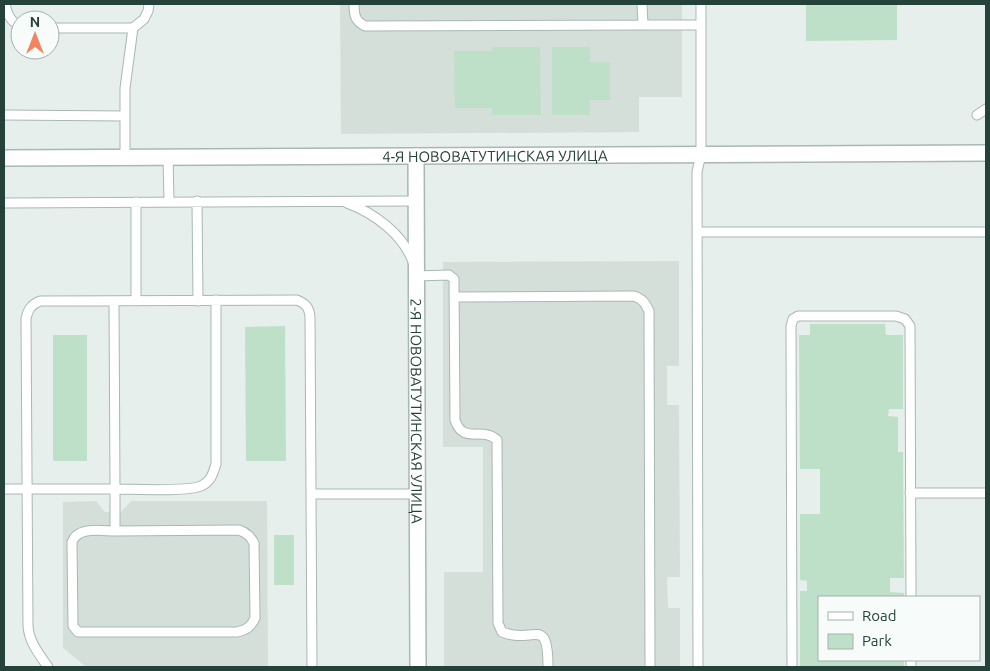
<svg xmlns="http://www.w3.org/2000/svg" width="990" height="671" viewBox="0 0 990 671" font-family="Ubuntu,sans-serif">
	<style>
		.built { fill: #d4dfda }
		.green { fill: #bfe0c8 }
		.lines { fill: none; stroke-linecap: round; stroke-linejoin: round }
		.lane-casing { stroke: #a8b8b2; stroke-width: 11 }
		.street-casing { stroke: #a8b8b2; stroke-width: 18 }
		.lane { stroke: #fff; stroke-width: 9 }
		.street { stroke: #fff; stroke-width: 15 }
		.labels { text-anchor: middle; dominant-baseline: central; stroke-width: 5; stroke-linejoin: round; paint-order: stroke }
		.street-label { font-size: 15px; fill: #24423a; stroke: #f7fbf9 }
	</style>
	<rect width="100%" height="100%" fill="#e6efeb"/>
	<path class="built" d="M340 4H682V97H639V132L341 134Z
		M679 261V366H667V405H679L680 577H667L668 608H680V667H444V572H483V447H443V262Z
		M96 501 105 512H121L131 501H267L268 667H86L63 648V502Z"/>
	<path class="green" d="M806 4H897V40L806 41Z
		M492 47H540L541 115H492V108H455L454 51H492Z
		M552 47H590V62H610V100H590V115H552Z
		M810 324H885L886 335H903V409H889L888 416 898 417V452H903L904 578H890V592L904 593V597H819V660H904V667H800V591H807V581L800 580V514H820V469H800L799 335H810Z
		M285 326 286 461H246L245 327Z
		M53 335H87V461H53Z
		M274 535H294V585H274Z"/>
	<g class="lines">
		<defs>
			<path id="lane" d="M5 4C7 13 10 22 20 25
				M354 4C354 15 355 21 365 26L643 25 642 4
				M643 25H701
				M50 28H133L144 19 148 11 149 4
				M4 115 125 116
				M977 115 986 109
				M125 157V88L133 28
				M168 157 169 202
				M197 201 198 301
				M136 202V301
				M4 203 416 201
				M347 203C374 213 403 234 413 262
				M697 232H986
				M416 276 449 275 454 279 455 420C463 445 483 426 497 440L498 623 502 632C533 645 548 614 548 667
				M455 297 634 296C643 299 645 303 649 311L650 667
				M114 301 115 489C134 489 186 492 201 486 211 482 213 473 216 464V300
				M4 489H115V531L239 530C247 533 250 536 254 543L255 618C251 627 246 630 237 632H78L73 626 72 542C78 526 101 531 115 531
				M910 493H986
				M311 494H417
				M911 660V667
				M48 667C39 654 29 642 28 626L26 319C28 309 31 305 40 301L297 300C306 304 309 307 310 317L312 667
				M698 667 697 172 701 154V4
				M792 667 791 326 793 319 798 316H896L905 319 910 326 911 597"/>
			<g id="street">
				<path id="s1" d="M416 156 418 667"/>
				<path id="s2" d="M4 158 986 153"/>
			</g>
		</defs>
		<use href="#lane" class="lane-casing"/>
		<use href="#street" class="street-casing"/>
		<use href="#lane" class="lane"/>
		<use href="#street" class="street"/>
	</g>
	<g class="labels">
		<g class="street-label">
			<text stroke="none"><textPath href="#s2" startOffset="491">4-Я НОВОВАТУТИНСКАЯ УЛИЦА</textPath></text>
			<text stroke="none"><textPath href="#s1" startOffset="255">2-Я НОВОВАТУТИНСКАЯ УЛИЦА</textPath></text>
		</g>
	</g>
	<rect width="990" height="671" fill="none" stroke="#24423a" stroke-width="10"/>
	<rect x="818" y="596" width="162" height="65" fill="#f7fbf9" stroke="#a3b1ad"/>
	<rect x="828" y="612" width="25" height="8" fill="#ffffff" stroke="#a3b1ad"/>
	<text x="862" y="621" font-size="15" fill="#24423a">Road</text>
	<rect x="828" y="634" width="25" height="15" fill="#bfe0c8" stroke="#a3b1ad"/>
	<text x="862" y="646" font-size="15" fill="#24423a">Park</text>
	<g transform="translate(35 35)"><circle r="24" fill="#f7fbf9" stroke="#a3b1ad"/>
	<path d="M0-4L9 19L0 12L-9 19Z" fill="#f4845f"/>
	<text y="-8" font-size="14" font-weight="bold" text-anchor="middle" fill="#24423a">N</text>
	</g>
</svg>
